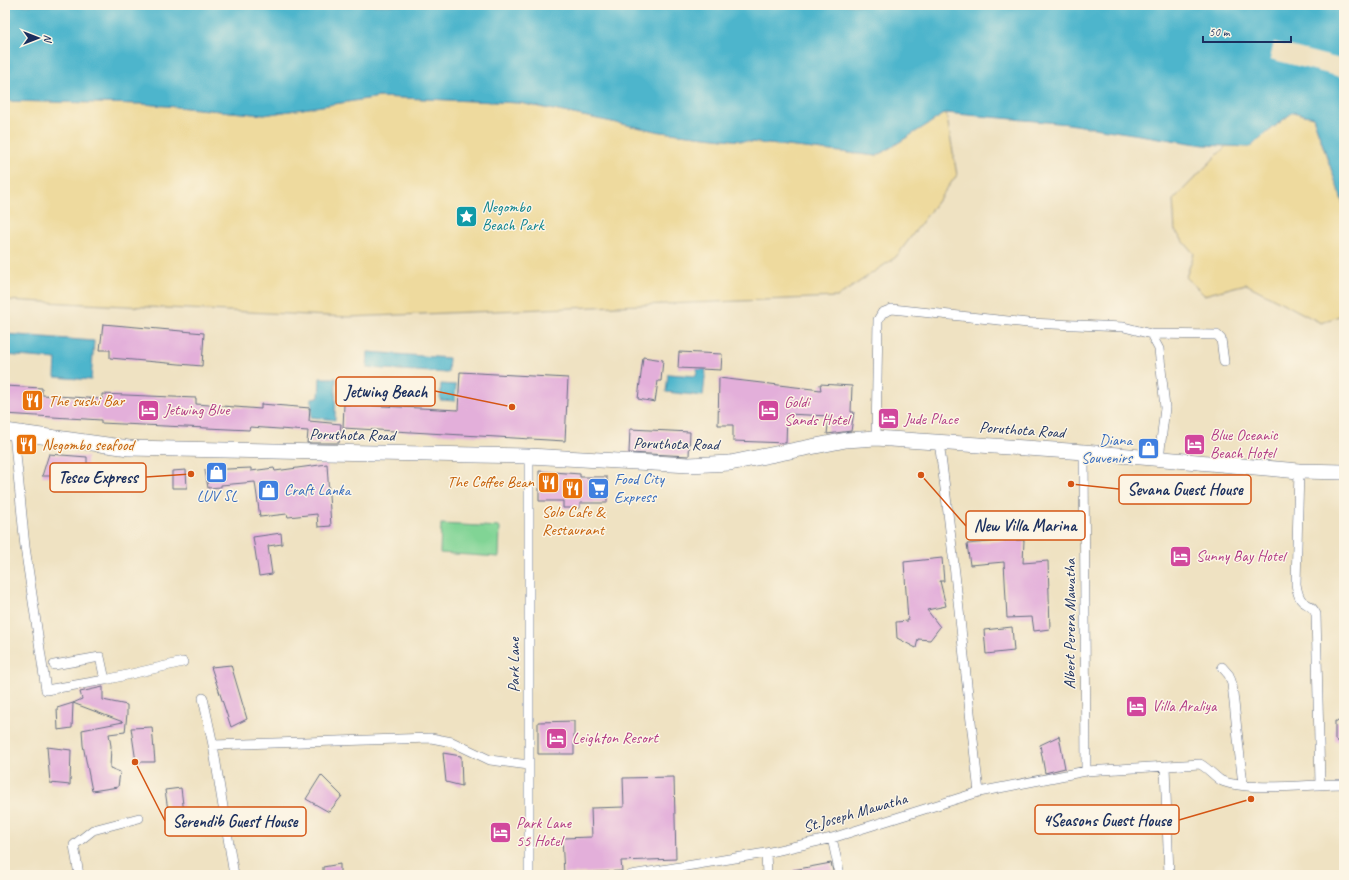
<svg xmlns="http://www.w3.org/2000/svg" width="1349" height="880" viewBox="0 0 1349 880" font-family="Caveat,sans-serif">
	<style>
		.green { fill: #81d495; stroke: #4e827a }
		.sand { fill: #eeda9e; stroke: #84847e }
		.water { fill: #4db5cc; stroke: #347295 }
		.pier { fill: #efe2c2 }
		.building { fill: #e3afda }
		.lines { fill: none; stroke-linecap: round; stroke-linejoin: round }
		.street-casing { stroke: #656e81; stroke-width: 10 }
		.primary-casing { stroke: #656e81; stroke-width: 16 }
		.street { stroke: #fff; stroke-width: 9 }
		.primary { stroke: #fff; stroke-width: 15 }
		.labels { text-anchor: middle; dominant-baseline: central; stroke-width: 3; stroke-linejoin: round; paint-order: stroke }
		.culture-label { font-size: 16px; fill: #0d838f; stroke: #fcf5e5; text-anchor: start }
		.food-label { font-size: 16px; fill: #c56008; stroke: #fcf5e5; text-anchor: start }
		.hotel-label { font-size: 16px; fill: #b23c85; stroke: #fcf5e5; text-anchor: start }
		.street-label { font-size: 16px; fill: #1b2f5e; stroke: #fcf5e5 }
		.shop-label { font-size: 16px; fill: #366cbe; stroke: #fcf5e5; text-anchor: start }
		.leader { fill: none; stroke: #d45514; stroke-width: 1.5 }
		.callout-dot { fill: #d45514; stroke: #fcf5e5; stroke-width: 1.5 }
		.callout { fill: #fcf5e5; stroke: #d45514; stroke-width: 1.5 }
		.callout-label { font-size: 17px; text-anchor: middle; font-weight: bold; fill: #1b2f5e }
	</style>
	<rect width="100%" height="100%" fill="#fcf5e5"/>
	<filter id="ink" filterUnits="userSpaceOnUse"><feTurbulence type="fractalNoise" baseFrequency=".025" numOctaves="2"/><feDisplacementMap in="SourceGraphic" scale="8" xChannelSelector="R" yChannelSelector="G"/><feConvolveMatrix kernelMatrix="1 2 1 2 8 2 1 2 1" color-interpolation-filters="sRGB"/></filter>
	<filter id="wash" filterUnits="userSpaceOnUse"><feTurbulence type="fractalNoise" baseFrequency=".012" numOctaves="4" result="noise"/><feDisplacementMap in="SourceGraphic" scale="16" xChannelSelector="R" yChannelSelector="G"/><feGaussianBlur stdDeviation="0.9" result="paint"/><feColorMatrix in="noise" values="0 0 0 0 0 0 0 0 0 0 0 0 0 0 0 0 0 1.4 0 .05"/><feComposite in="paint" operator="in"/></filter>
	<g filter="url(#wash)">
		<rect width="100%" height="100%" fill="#efe2c2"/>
		<path class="green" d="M441 524 500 527 499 557 440 553Z"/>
		<path class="sand" d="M379 97 520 103 661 132 877 156 946 112 957 175 896 257 837 297 349 317 5 300V101L144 104 264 115Z
			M1293 112 1313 117 1344 206V314L1321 323 1246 284 1204 295 1186 277 1194 254 1175 231 1173 200 1226 146 1249 147Z"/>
		<path class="water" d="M5 5H1344V206L1313 117 1293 112 1249 147 1204 145 1069 124 946 113 877 156 661 132 520 103 379 97 264 115 144 104 5 101Z
			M5 334 94 341 91 380 55 377 56 359 5 355Z
			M368 352 449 358 448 373 367 368Z
			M697 369H706L703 396 666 392 668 374 696 376Z
			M320 378H336L335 420 311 417 312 398 319 397Z
			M441 384 456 385 455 401 440 400Z"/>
		<path class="pier" d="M1274 42 1344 60V78L1270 59Z"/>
		<g id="blocks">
			<path class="building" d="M103 324 204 333 202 366 110 358V350H100Z
				M679 352 722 354 721 370 678 368Z
				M643 357 663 360 661 381H658L655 402 638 399Z
				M460 372 568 378 565 441 343 428 344 404 458 410Z
				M719 378 821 390 820 384 852 386 851 412H854L851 431 827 434 829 416 787 414 786 443 733 441V425H718Z
				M5 386 42 388V395L102 399V394L196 398V404L261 409V404L310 408 309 421 341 424 339 443H307L308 431 250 427 249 430 101 423V420L5 414Z
				M630 429 690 432 689 456 629 453Z
				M49 454 87 457V472H68V476H42Z
				M327 464 331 526 318 527 317 514 288 517 287 514 260 517 255 482 221 485V487L208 488 205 470 251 468V471L274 468 275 471Z
				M186 470 187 488H172V471Z
				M539 471 580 474V477H607V503H580V508H563V501H539Z
				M281 533 282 544 268 546 272 574 259 576 253 537Z
				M1011 540H1024L1023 563 1048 561 1050 629 1034 631 1032 617 1007 618 1004 562 970 565 967 544Z
				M942 558 944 581H940L946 606 927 610 940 627 930 640 918 639 916 648 897 638 896 622 908 621 904 562Z
				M1012 627 1014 651 986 654 984 630Z
				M231 665 247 719 231 727 211 667Z
				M103 687V700L127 705V714L125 732 109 734 111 746 110 768 120 772 118 787 92 791 83 745 82 730 123 722 73 703 82 699 80 692Z
				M73 703 72 728 58 730 57 708Z
				M574 721V754H538V722Z
				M1335 721 1344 722V744L1335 740Z
				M152 727 155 762H136L131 728Z
				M1059 736 1065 768 1045 773 1040 745Z
				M47 747 71 750 70 785 50 783Z
				M443 753 461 756 462 786 446 782Z
				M321 775 342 796 329 812 306 799Z
				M674 777 676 859 621 861 622 871 564 874 562 838 592 837 591 808 624 807 623 778Z
				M181 788 184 813 169 817 165 790Z
				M831 863 834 875H793V870Z
				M340 864V875H323V867Z"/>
		</g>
	</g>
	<g filter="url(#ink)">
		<use href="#blocks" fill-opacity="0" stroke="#656e81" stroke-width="1"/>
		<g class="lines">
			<defs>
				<path id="street" d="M1151 334 1217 335 1221 339 1224 362
					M14 433 25 547 46 690 105 680 183 662
					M876 438 878 320 882 313 892 309 1028 323 1124 327 1151 334 1159 349 1165 408 1159 458
					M939 442C955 558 965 675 979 792
					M1084 452 1086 771
					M1299 471 1296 584C1300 611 1309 598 1316 614L1320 784
					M54 665 100 657 105 680
					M1222 667 1229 675 1232 684 1243 785
					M203 698 213 745 234 875
					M213 745 431 738 452 742 490 760 529 765
					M1165 766 1169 875
					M832 838 840 875
					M766 853 767 875
					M79 875 74 845 93 830 139 818
					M529 875V456
					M631 875 766 853 832 838 979 792 1086 771 1200 764C1209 769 1216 778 1222 781 1250 792 1312 784 1344 784"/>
				<path id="primary" d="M5 431 129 448 529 456 689 465 730 463 846 440 876 438 1084 452 1299 471 1344 472"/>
			</defs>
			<use href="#street" class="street-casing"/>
			<use href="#primary" class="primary-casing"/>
			<use href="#street" class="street"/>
			<use href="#primary" class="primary"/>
		</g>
	</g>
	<defs>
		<symbol id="sight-square" viewBox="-11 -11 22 22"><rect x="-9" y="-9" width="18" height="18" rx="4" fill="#0f9aa8" stroke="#fcf5e5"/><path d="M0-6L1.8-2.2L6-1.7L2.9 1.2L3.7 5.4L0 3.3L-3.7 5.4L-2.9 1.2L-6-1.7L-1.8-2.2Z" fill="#fff"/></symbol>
		<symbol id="restaurant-square" viewBox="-11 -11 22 22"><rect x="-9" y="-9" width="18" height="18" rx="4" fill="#e8710a" stroke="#fcf5e5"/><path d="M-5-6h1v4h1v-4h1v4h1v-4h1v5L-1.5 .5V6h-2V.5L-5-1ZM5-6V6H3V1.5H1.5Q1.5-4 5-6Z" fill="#fff"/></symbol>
		<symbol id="hotel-square" viewBox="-11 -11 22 22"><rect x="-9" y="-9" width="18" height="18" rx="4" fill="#d1479c" stroke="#fcf5e5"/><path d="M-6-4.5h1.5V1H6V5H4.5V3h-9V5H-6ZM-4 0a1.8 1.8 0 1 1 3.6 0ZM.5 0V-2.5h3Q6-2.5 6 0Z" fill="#fff"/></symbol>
		<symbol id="shop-square" viewBox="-11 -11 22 22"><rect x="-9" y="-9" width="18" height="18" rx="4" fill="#3f7fe0" stroke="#fcf5e5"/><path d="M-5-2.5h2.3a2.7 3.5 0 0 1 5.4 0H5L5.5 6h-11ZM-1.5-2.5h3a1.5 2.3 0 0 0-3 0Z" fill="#fff"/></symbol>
		<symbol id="supermarket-square" viewBox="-11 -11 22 22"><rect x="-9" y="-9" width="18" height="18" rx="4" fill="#3f7fe0" stroke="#fcf5e5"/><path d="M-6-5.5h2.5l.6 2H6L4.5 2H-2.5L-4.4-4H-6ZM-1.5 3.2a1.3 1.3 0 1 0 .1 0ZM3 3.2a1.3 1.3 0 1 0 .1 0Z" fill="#fff"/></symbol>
	</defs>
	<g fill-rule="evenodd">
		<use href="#sight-square" x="454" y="204" width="25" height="25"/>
		<use href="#restaurant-square" x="20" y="388" width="25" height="25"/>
		<use href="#hotel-square" x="136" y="398" width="25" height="25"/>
		<use href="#hotel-square" x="756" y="398" width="25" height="25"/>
		<use href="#hotel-square" x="876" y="406" width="25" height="25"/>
		<use href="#hotel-square" x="1182" y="432" width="25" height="25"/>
		<use href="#restaurant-square" x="14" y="432" width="25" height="25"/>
		<use href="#shop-square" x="1136" y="436" width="25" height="25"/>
		<use href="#shop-square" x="204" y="460" width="25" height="25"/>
		<use href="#restaurant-square" x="536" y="470" width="25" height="25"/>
		<use href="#restaurant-square" x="560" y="476" width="25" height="25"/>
		<use href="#supermarket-square" x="586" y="476" width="25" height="25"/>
		<use href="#shop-square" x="256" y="478" width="25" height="25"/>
		<use href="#hotel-square" x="1168" y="544" width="25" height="25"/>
		<use href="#hotel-square" x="1124" y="694" width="25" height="25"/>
		<use href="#hotel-square" x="544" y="726" width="25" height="25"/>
		<use href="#hotel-square" x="488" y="820" width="25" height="25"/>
	</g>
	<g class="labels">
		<g class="culture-label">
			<text x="482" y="207">Negombo<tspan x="482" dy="18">Beach Park</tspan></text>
		</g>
		<g class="food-label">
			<text x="48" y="401">The sushi Bar</text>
			<text x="42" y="445">Negombo seafood</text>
			<text x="534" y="482" text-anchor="end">The Coffee Bean</text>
			<text x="573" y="512" text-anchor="middle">Solo Cafe &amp;<tspan x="573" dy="18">Restaurant</tspan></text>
		</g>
		<g class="hotel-label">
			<text x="784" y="402">Goldi<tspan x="784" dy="18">Sands Hotel</tspan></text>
			<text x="164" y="410">Jetwing Blue</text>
			<text x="904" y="419">Jude Place</text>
			<text x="1210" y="435">Blue Oceanic<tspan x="1210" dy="18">Beach Hotel</tspan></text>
			<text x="1196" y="556">Sunny Bay Hotel</text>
			<text x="1152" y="706">Villa Araliya</text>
			<text x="572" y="738">Leighton Resort</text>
			<text x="516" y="823">Park Lane<tspan x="516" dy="18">55 Hotel</tspan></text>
		</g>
		<g class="street-label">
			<text transform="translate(1022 430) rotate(4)">Poruthota Road</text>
			<text transform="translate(352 435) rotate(1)">Poruthota Road</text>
			<text transform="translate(676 444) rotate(1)">Poruthota Road</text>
			<text transform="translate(1070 624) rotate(-90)">Albert Perera Mawatha</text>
			<text transform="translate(514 665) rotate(-90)">Park Lane</text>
			<text transform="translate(855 813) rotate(-16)">St.Joseph Mawatha</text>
		</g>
		<g class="shop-label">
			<text x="1132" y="440" text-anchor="end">Diana<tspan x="1132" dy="18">Souvenirs</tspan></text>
			<text x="614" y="479">Food City<tspan x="614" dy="18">Express</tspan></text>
			<text x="284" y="490">Craft Lanka</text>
			<text x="217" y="496" text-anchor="middle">LUV SL</text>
		</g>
	</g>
	<path class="leader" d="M512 407L435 391M191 474L146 477M1071 484L1119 489M921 475L966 526M1251 799L1179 820M135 762L165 821"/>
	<g class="callout-dot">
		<circle cx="512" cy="407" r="4"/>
		<circle cx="191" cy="474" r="4"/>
		<circle cx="1071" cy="484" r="4"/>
		<circle cx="921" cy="475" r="4"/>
		<circle cx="1251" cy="799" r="4"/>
		<circle cx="135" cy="762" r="4"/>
	</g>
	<g class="callout">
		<rect x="336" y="377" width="99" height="29" rx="4"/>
		<rect x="50" y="463" width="96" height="29" rx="4"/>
		<rect x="1119" y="475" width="132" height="29" rx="4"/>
		<rect x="966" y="511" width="119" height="29" rx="4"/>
		<rect x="1035" y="805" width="144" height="29" rx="4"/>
		<rect x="165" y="807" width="141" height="29" rx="4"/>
	</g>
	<g class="callout-label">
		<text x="386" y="397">Jetwing Beach</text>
		<text x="98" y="483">Tesco Express</text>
		<text x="1185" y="495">Sevana Guest House</text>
		<text x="1025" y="531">New Villa Marina</text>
		<text x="1107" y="826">4Seasons Guest House</text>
		<text x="235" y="827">Serendib Guest House</text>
	</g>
	<rect width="1349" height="880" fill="none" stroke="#fcf5e5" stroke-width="20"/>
	<g transform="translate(38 38) rotate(90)" stroke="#fcf5e5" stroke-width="3" paint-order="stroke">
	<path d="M0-3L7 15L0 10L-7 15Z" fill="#1b2f5e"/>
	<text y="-6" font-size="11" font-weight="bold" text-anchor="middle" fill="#1b2f5e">N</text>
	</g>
	<path d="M1203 36v6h88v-6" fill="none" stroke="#1b2f5e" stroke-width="2"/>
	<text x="1209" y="36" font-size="12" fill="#1b2f5e" stroke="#fcf5e5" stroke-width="3" paint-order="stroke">50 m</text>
</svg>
